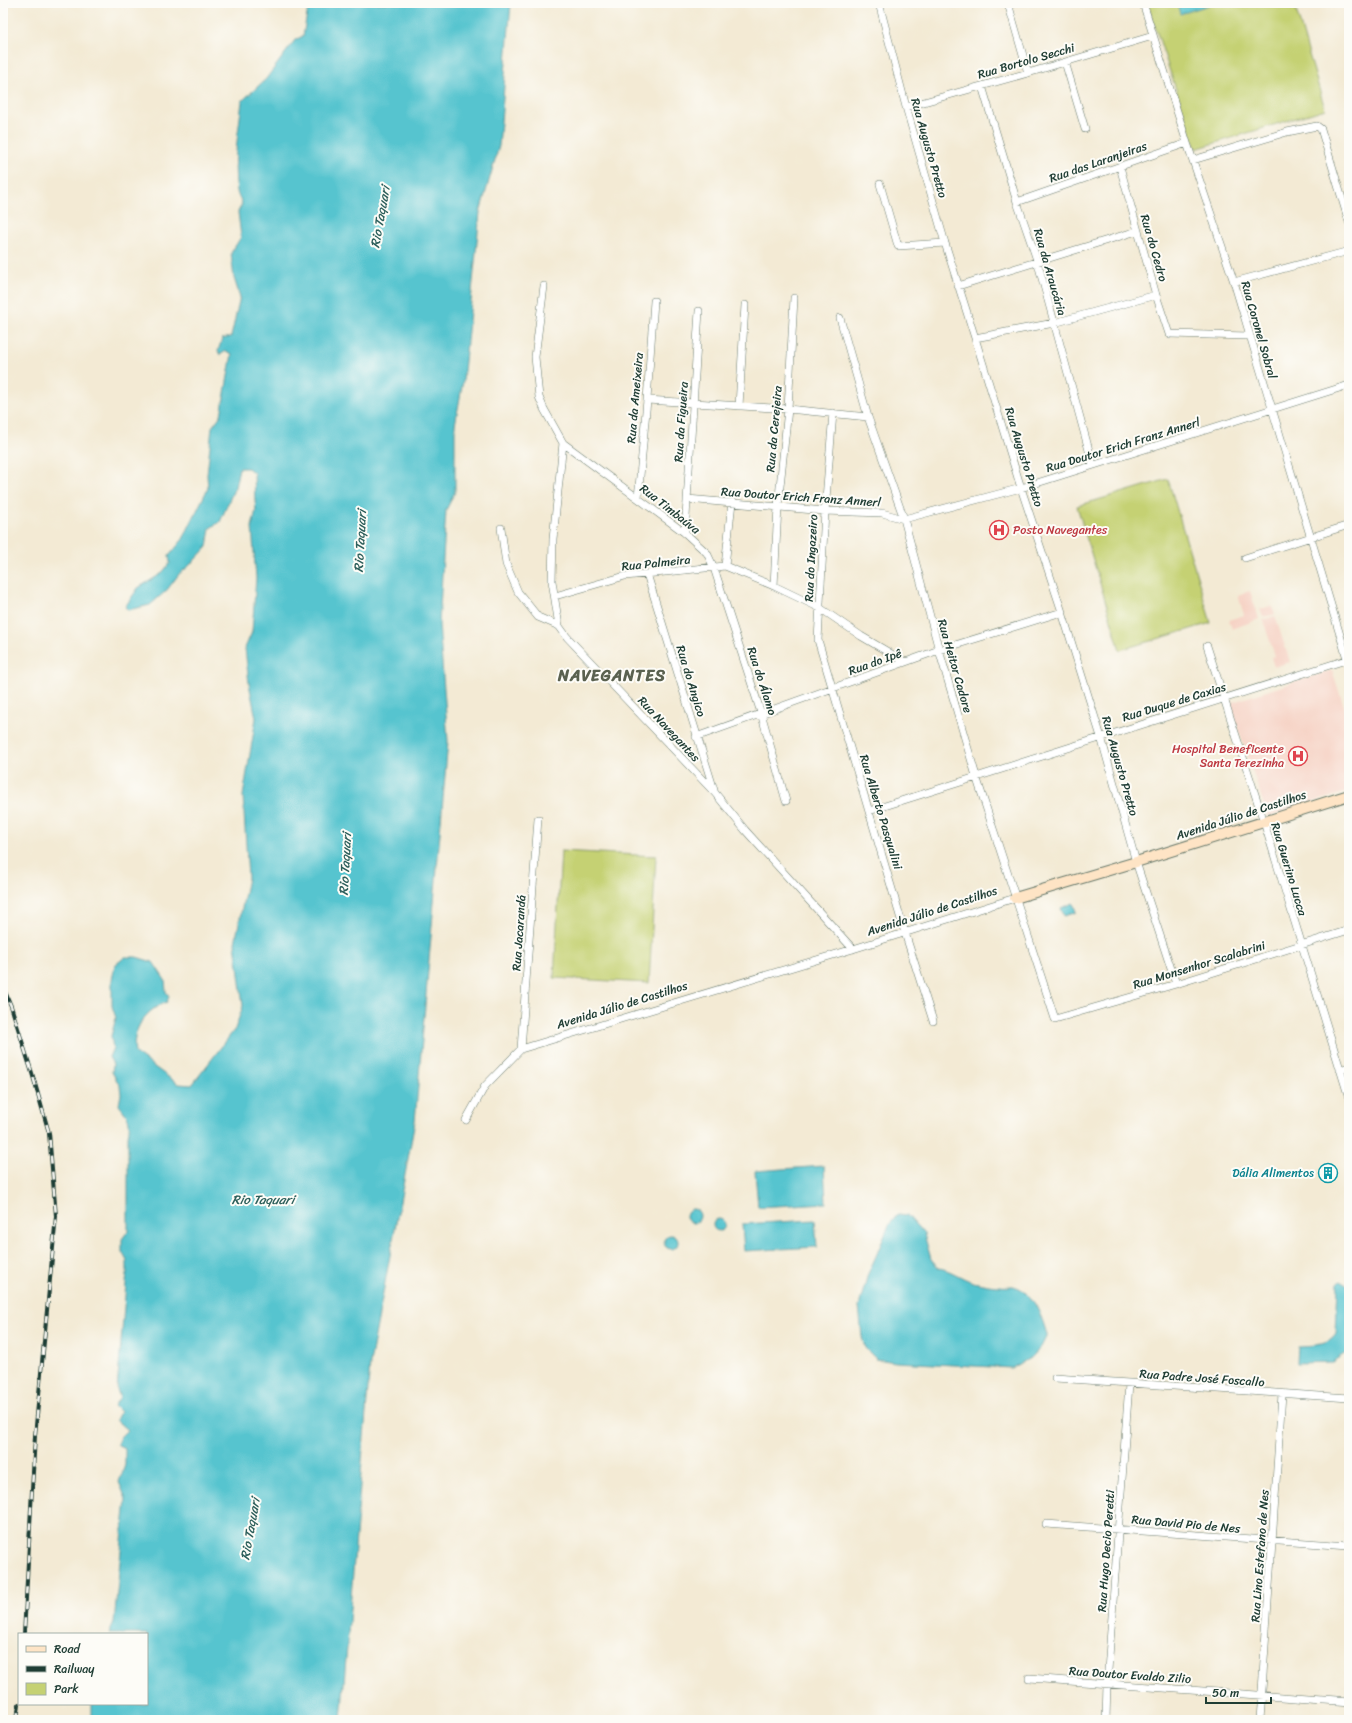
<svg xmlns="http://www.w3.org/2000/svg" width="1352" height="1723" viewBox="0 0 1352 1723" font-family="Sriracha,sans-serif">
	<style>
		.built { fill: #f6d2c4 }
		.green { fill: #c5d173; stroke: #728754 }
		.water { fill: #57c4cf; stroke: #3b8082 }
		.lines { fill: none; stroke-linecap: round; stroke-linejoin: round }
		.street-casing { stroke: #697a6c; stroke-width: 8 }
		.secondary-casing { stroke: #697a6c; stroke-width: 12 }
		.street { stroke: #fff; stroke-width: 7 }
		.secondary { stroke: #fee4c5; stroke-width: 10 }
		.rail-casing { stroke: #1f3d34; stroke-width: 4 }
		.rail { stroke: #fdfcf7; stroke-width: 2.5; stroke-dasharray: 8; stroke-linecap: butt }
		.labels { text-anchor: middle; dominant-baseline: central; stroke-width: 4; stroke-linejoin: round; paint-order: stroke }
		.street-label { font-size: 12px; fill: #1f3d34; stroke: #fdfcf7 }
		.health-label { font-size: 12px; fill: #be3a42; stroke: #fdfcf7; text-anchor: start }
		.culture-label { font-size: 12px; fill: #0d838f; stroke: #fdfcf7; text-anchor: end }
		.water-label { font-size: 13px; font-style: italic; fill: #2d5f5b; stroke: #fdfcf7 }
		.district-label { font-size: 16px; font-weight: bold; letter-spacing: 1px; fill: #5a614f; stroke: #fdfcf7 }
	</style>
	<rect width="100%" height="100%" fill="#fdfcf7"/>
	<filter id="ink" filterUnits="userSpaceOnUse"><feTurbulence type="fractalNoise" baseFrequency=".025" numOctaves="2"/><feDisplacementMap in="SourceGraphic" scale="8" xChannelSelector="R" yChannelSelector="G"/><feConvolveMatrix kernelMatrix="1 2 1 2 8 2 1 2 1" color-interpolation-filters="sRGB"/></filter>
	<filter id="wash" filterUnits="userSpaceOnUse"><feTurbulence type="fractalNoise" baseFrequency=".012" numOctaves="4" result="noise"/><feDisplacementMap in="SourceGraphic" scale="16" xChannelSelector="R" yChannelSelector="G"/><feGaussianBlur stdDeviation="0.9" result="paint"/><feColorMatrix in="noise" values="0 0 0 0 0 0 0 0 0 0 0 0 0 0 0 0 0 1.4 0 .05"/><feComposite in="paint" operator="in"/></filter>
	<g filter="url(#wash)">
		<rect width="100%" height="100%" fill="#f3ead4"/>
		<path class="built" d="M1250 591 1259 619 1232 629 1229 620 1244 615 1238 595Z
			M1272 606 1275 614 1263 617 1260 609Z
			M1275 616 1290 662 1274 667 1271 657 1275 656 1263 620Z
			M1332 670 1349 721V791L1268 817 1230 703Z"/>
		<path class="green" d="M1147 3H1294L1325 109 1196 149Z
			M1168 479 1211 623 1120 650 1077 506Z
			M561 851 656 856 649 983 554 978Z"/>
		<path class="water" d="M309 3H511L499 146 480 212 463 381 455 425V492L446 510 439 624 448 741 415 1121 370 1363 341 1720H92V1704H147V1634H109L114 1623 126 1499 119 1482 125 1465V1449L117 1444 120 1437 127 1430 116 1420 120 1412 114 1406 120 1397 117 1390 127 1272V1261L122 1252V1239L128 1231V1136C131 1120 129 1118 119 1105L121 1094 120 1086 112 1072 113 1064 109 1057 113 1048 111 1036 116 1018 112 1006V980L115 965 125 957H136L153 962 165 980 166 992 169 996 167 1002C145 1010 131 1030 135 1053L178 1084 192 1085 235 1029 243 1006 235 943 248 878 243 796 256 718 249 684 245 648 252 632 256 578 252 527 256 510 255 501 254 473 248 468H239L235 487 220 522 210 528 207 547 189 566 179 574 167 590 150 605 128 610 125 607 138 588 161 574 170 563 169 556 183 539 208 488 207 475 212 427 221 415 232 354 226 351 220 355 218 351 222 339 231 337 240 297 234 278 231 253 241 237 238 212 242 204C241 198 237 196 237 191 232 162 239 130 242 101L266 79 295 40 303 36Z
			M1177 3H1209V5L1180 14Z
			M1073 903 1076 912 1064 916 1061 908Z
			M824 1166 826 1203 758 1207 755 1171Z
			M686 1216a7 7 0 1 1 14 0a7 7 0 1 1-14 0Z
			M898 1214 907 1215 924 1234 931 1259 939 1268C951 1270 961 1278 973 1282 982 1284 991 1286 1000 1286 1004 1287 1009 1286 1013 1286 1033 1290 1042 1317 1047 1335L1041 1347 1032 1357 1012 1368 896 1362 876 1359 865 1348 862 1337 859 1306 868 1274 876 1256 889 1225Z
			M713 1225a6 6 0 1 1 12 0a6 6 0 1 1-12 0Z
			M815 1220 817 1247 744 1251 742 1224Z
			M664 1242a7 7 0 1 1 14 0a7 7 0 1 1-14 0Z
			M1341 1281 1349 1286V1351L1332 1362 1297 1363 1298 1346C1311 1345 1328 1347 1336 1334L1338 1284Z"/>
	</g>
	<g filter="url(#ink)">
		<g class="lines">
			<defs>
				<path id="street" d="M879 3 906 107 945 243 975 338 1021 488 1062 612 1101 737 1136 862 1176 984
					M1008 3 1028 73
					M1143 3 1187 143 1234 282 1349 665
					M1065 62 1085 129
					M982 86 1017 202 1037 260 1093 465
					M906 107 1028 73 1153 36
					M1193 160 1287 132 1317 126 1321 129 1349 222
					M1120 167 1156 295 1169 334 1249 336
					M880 184 898 246 945 243
					M1017 202 1187 143
					M1234 282 1349 251
					M544 286 535 357 539 397 544 409 563 443 685 533 707 553 714 568 761 713 786 801
					M958 286 1137 231
					M840 318 868 417 904 519 939 650 976 776 1055 1019 1176 984 1349 930
					M975 338 1054 323 1156 295
					M647 400 788 409 868 417
					M739 406 745 305
					M833 413 825 511 818 640 905 933 933 1021
					M563 443 553 539 552 581 559 626 567 637 715 793 745 830 853 949
					M638 498 647 400 654 301
					M687 499 825 511 882 513 904 519 1021 488 1349 385
					M501 528 506 564 518 592 538 617 559 626
					M685 533 699 311
					M1245 558 1349 525
					M725 566 732 502
					M647 574 714 790
					M774 586 778 506 788 409 794 298
					M555 596 625 576 725 566 774 586 820 608 861 636 905 662
					M1207 646 1264 822 1349 1098
					M696 737 939 650 1062 612
					M869 811 1349 659
					M521 1049 538 819
					M1340 1070 1349 1067
					M466 1120 485 1086 521 1049 853 949 1015 898
					M1055 1378 1349 1398
					M1046 1524 1349 1546
					M1029 1678 1349 1702
					M1106 1720 1107 1684 1129 1384
					M1260 1720 1282 1394"/>
				<path id="secondary" d="M1015 898 1136 862 1349 795"/>
			</defs>
			<use href="#street" class="street-casing"/>
			<use href="#secondary" class="secondary-casing"/>
			<use href="#street" class="street"/>
			<use href="#secondary" class="secondary"/>
			<defs>
				<path id="rail" d="M3 987 11 1006 32 1073 49 1133 56 1216 35 1436 24 1634
					M17 1720 19 1704"/>
			</defs>
			<use href="#rail" class="rail-casing"/>
			<use href="#rail" class="rail"/>
		</g>
	</g>
	<defs>
		<symbol id="hospital-ring" viewBox="-11 -11 22 22"><circle r="9.5" fill="#fdfcf7" stroke="#e0444e" stroke-width="1.5"/><path d="M-5-5h3v3.5h4V-5h3V5h-3V1.5h-4V5h-3Z" fill="#e0444e"/></symbol>
		<symbol id="building-ring" viewBox="-11 -11 22 22"><circle r="9.5" fill="#fdfcf7" stroke="#0f9aa8" stroke-width="1.5"/><path d="M-4-6H4V6H1V3H-1V6H-4ZM-2.5-4.3h1.7v1.8h-1.7ZM.8-4.3h1.7v1.8H.8ZM-2.5-1h1.7V.8h-1.7ZM.8-1h1.7V.8H.8Z" fill="#0f9aa8"/></symbol>
	</defs>
	<g fill-rule="evenodd">
		<use href="#hospital-ring" x="988" y="519" width="22" height="22"/>
		<use href="#hospital-ring" x="1287" y="745" width="22" height="22"/>
		<use href="#building-ring" x="1317" y="1162" width="22" height="22"/>
	</g>
	<g class="labels">
		<g class="street-label">
			<text transform="translate(1026 61) rotate(-16)">Rua Bortolo Secchi</text>
			<text transform="translate(929 148) rotate(74)">Rua Augusto Pretto</text>
			<text transform="translate(1098 162) rotate(-19)">Rua das Laranjeiras</text>
			<text transform="translate(1154 248) rotate(74)">Rua do Cedro</text>
			<text transform="translate(1050 272) rotate(74)">Rua da Araucária</text>
			<text transform="translate(1259 330) rotate(74)">Rua Coronel Sobral</text>
			<text transform="translate(635 398) rotate(-85)">Rua da Ameixeira</text>
			<text transform="translate(681 422) rotate(-86)">Rua da Figueira</text>
			<text transform="translate(774 429) rotate(-85)">Rua da Cerejeira</text>
			<text transform="translate(1123 445) rotate(-17)">Rua Doutor Erich Franz Annerl</text>
			<text transform="translate(1024 457) rotate(73)">Rua Augusto Pretto</text>
			<text transform="translate(801 497) rotate(4)">Rua Doutor Erich Franz Annerl</text>
			<text transform="translate(670 509) rotate(38)">Rua Timbaúva</text>
			<text transform="translate(811 558) rotate(-87)">Rua do Ingazeiro</text>
			<text transform="translate(656 563) rotate(-6)">Rua Palmeira</text>
			<text transform="translate(875 662) rotate(-20)">Rua do Ipê</text>
			<text transform="translate(955 666) rotate(74)">Rua Heitor Cadore</text>
			<text transform="translate(691 681) rotate(73)">Rua do Angico</text>
			<text transform="translate(762 681) rotate(72)">Rua do Álamo</text>
			<text transform="translate(1174 702) rotate(-17)">Rua Duque de Caxias</text>
			<text transform="translate(669 729) rotate(47)">Rua Navegantes</text>
			<text transform="translate(1120 766) rotate(74)">Rua Augusto Pretto</text>
			<text transform="translate(881 812) rotate(73)">Rua Alberto Pasqualini</text>
			<text transform="translate(1241 815) rotate(-18)">Avenida Júlio de Castilhos</text>
			<text transform="translate(1289 869) rotate(73)">Rua Guerino Lucca</text>
			<text transform="translate(932 911) rotate(-18)">Avenida Júlio de Castilhos</text>
			<text transform="translate(519 933) rotate(-86)">Rua Jacarandá</text>
			<text transform="translate(1199 965) rotate(-17)">Rua Monsenhor Scalabrini</text>
			<text transform="translate(622 1005) rotate(-17)">Avenida Júlio de Castilhos</text>
			<text transform="translate(1202 1378) rotate(4)">Rua Padre José Foscallo</text>
			<text transform="translate(1186 1524) rotate(5)">Rua David Pio de Nes</text>
			<text transform="translate(1106 1551) rotate(-86)">Rua Hugo Decio Peretti</text>
			<text transform="translate(1260 1556) rotate(-86)">Rua Lino Estefano de Nes</text>
			<text transform="translate(1130 1675) rotate(4)">Rua Doutor Evaldo Zilio</text>
		</g>
		<g class="health-label">
			<text x="1013" y="530">Posto Navegantes</text>
			<text x="1284" y="749" text-anchor="end">Hospital Beneficente<tspan x="1284" dy="14">Santa Terezinha</tspan></text>
		</g>
		<g class="culture-label">
			<text x="1314" y="1173">Dália Alimentos</text>
		</g>
		<g class="water-label">
			<text transform="translate(380 217) rotate(-80)">Rio Taquari</text>
			<text transform="translate(360 541) rotate(-87)">Rio Taquari</text>
			<text transform="translate(345 864) rotate(-87)">Rio Taquari</text>
			<text x="263" y="1199">Rio Taquari</text>
			<text transform="translate(250 1529) rotate(-80)">Rio Taquari</text>
		</g>
		<g class="district-label">
			<text x="612" y="675">NAVEGANTES</text>
		</g>
	</g>
	<rect width="1352" height="1723" fill="none" stroke="#fdfcf7" stroke-width="16"/>
	<rect x="18" y="1633" width="130" height="72" fill="#fdfcf7" stroke="#a4b0a9"/>
	<rect x="26" y="1646" width="20" height="6" fill="#fee4c5" stroke="#a4b0a9"/>
	<text x="54" y="1653" font-size="12" fill="#1f3d34">Road</text>
	<rect x="26" y="1666" width="20" height="6" fill="#1f3d34" stroke="#a4b0a9"/>
	<text x="54" y="1673" font-size="12" fill="#1f3d34">Railway</text>
	<rect x="26" y="1683" width="20" height="12" fill="#c5d173" stroke="#a4b0a9"/>
	<text x="54" y="1693" font-size="12" fill="#1f3d34">Park</text>
	<path d="M1206 1697v6h65v-6" fill="none" stroke="#1f3d34" stroke-width="2"/>
	<text x="1212" y="1697" font-size="12" fill="#1f3d34" stroke="#fdfcf7" stroke-width="3" paint-order="stroke">50 m</text>
</svg>
